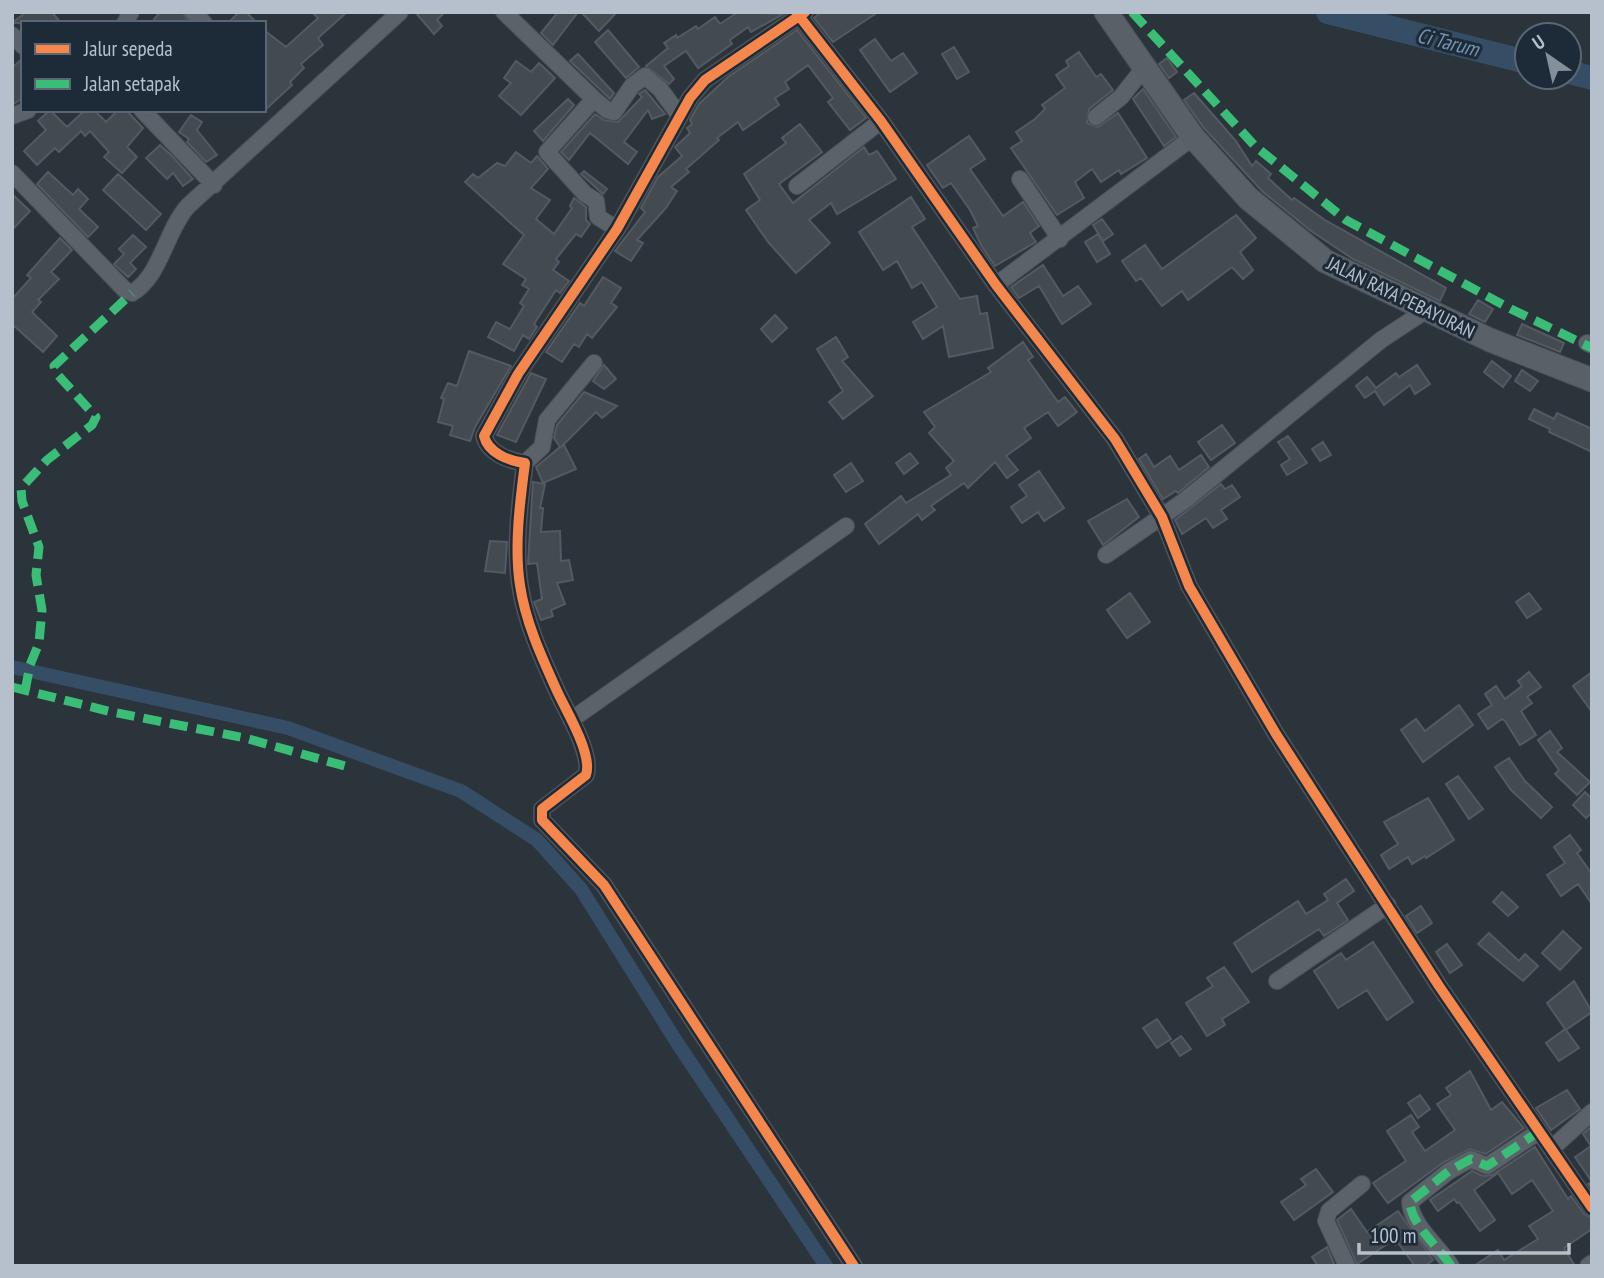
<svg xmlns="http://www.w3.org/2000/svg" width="1604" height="1278" viewBox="0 0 1604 1278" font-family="'PT Sans Narrow',sans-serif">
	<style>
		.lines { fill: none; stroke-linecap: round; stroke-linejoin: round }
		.canal { stroke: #364d66; stroke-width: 14 }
		.river { stroke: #364d66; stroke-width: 24 }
		.building { fill: #434a50; stroke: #535a63; stroke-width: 2 }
		.minor-casing { stroke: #494f55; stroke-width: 18 }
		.secondary-casing { stroke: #494f55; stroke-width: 25 }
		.minor { stroke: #5b6269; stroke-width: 16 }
		.secondary { stroke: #5a6067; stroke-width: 23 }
		.quiet { stroke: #3abd76; stroke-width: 9; stroke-dasharray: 18 9; stroke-linecap: butt }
		.cycleway-casing { stroke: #1d2a37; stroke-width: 15 }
		.cycleway { stroke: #f5874c; stroke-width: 10 }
		.labels { text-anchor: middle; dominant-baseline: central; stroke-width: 6; stroke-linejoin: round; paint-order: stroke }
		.street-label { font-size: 19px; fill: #b5c0cc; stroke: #1d2a37 }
		.water-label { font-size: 21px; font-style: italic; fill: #7393b1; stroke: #1d2a37 }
	</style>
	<rect width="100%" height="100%" fill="#2b333b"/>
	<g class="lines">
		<path class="canal" d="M12 667 288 728 461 791 537 840 581 889 676 1041 826 1266"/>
		<path class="river" d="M1328 12 1527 62
			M1569 72 1592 78"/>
	</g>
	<path class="building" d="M26 12H52L61 23H12Z
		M160 12H183L189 23H151Z
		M239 12H246L257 23H228Z
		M312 12H347L318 38 323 45 301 64 304 68 290 82 292 85 264 111V30L286 47 318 18Z
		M415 12H445L437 20 442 26 434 34Z
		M558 12H578L553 45 541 33Z
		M581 12H617L599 31Z
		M738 12 783 14 751 32 748 27 730 40 732 44 698 68 686 51 664 66 674 79 669 84 646 66 668 48 664 43 676 35 677 38 696 26 698 29 715 17 720 24Z
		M821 12H878L833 42 814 18Z
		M608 30 639 67 626 78 595 42Z
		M797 30 866 118 850 130 828 102 833 98 808 65 785 82 789 89 775 98 779 105 743 130 738 122 717 138 719 140 686 169 689 172 671 187 677 191 666 208 637 240 643 243 631 261 615 251 645 212 641 208 658 177 682 156 675 147 690 133 687 128 692 124 690 120 699 104 728 77Z
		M875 39 891 61 903 53 917 73 890 92 860 50Z
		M954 47 969 72 957 79 942 54Z
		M1079 52 1096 77 1101 74 1113 90 1089 109 1087 123 1098 127 1118 113 1147 158 1121 174 1119 170 1101 182 1092 169 1075 182 1084 198 1057 215 1011 148 1022 141 1016 132 1035 119 1045 109 1042 105 1065 88 1056 75 1069 66 1066 61Z
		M578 54 614 93 610 99 570 61Z
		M23 58V98L12 105V68Z
		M1167 58 1177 72 1169 78 1159 64Z
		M516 61 531 72 539 63 555 78 521 115 499 96 511 83 504 78Z
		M1143 89 1176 137 1164 146 1133 99Z
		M645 90 665 114 652 119 648 110 624 142 637 152 628 164 590 133 569 160 561 152 595 114 604 120 618 122 642 97 639 94Z
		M1194 93 1236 141 1252 166 1256 161 1271 174 1268 178 1292 200 1294 198 1325 220 1446 288 1440 301 1353 259 1311 231 1262 191 1204 128 1184 100Z
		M568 99 574 105 543 141 534 131Z
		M50 110 67 127 85 110H94L106 122 118 110H126L143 128 127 147 137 157 122 173 104 157 109 152 90 131 85 136 81 131 59 152 55 148 37 165 24 151 46 130 38 121Z
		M191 115 202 122 197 130 217 155 206 162 187 142 189 139 179 132Z
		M800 124 822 152 779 184 793 203 864 147 869 155 877 151 896 179 837 214 831 203 809 220 830 243 796 273 768 242 746 210 760 200 744 174 786 143 782 138Z
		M969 136 985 159 970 169 1003 216 1023 202 1039 226 1030 233 1036 242 995 266 981 245 973 228 978 226 970 210 951 183 943 188 927 165Z
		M160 145 172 156 193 179 183 186 173 173 167 179 146 158Z
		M516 152 531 163 537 156 548 169 531 188 550 200 536 219 554 234 572 208 570 206 574 198 586 207V220L590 224 581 237 576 234 556 259 559 262 553 270 569 281 560 293 556 290 534 324 537 327 529 339 523 335 514 351 488 337 496 322 510 329 524 306 520 303 529 289 522 285 526 279 503 264 524 235 465 182 473 174 478 178 497 163 505 166Z
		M584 171 607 189 603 194 581 174Z
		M48 172 73 195 78 189 88 199 79 209 98 227 88 237 37 184Z
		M118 174 161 214 146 230 103 190Z
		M12 194 30 211 12 230Z
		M911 197 925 219 912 227 960 299 977 296 980 314 987 313 993 348 949 357 943 326 923 339 913 322 937 307 922 282 912 288 897 261 883 270 859 232Z
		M1236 215 1256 238 1240 252 1253 270 1243 279 1232 267 1188 300 1182 291 1162 306 1141 278 1136 281 1122 261 1145 245 1162 269Z
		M1102 219 1113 234 1103 241 1093 225Z
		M1098 234 1110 254 1097 262 1085 242Z
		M133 235 146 247 130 263 136 269 128 277 114 264 124 254 119 249Z
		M60 238 72 250 51 272 59 279 38 300 41 302 32 312 57 336 43 352 12 324V299L31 278 27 275Z
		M1043 265 1063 296 1078 286 1091 304 1062 324 1039 286 1019 298 1011 287Z
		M603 277 621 288 611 303 617 307 592 338 587 334 579 347 574 344 562 362 546 352 580 303 584 306Z
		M1478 300 1493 309 1485 322 1469 314Z
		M775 315 787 328 772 342 761 329Z
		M1522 324 1564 343 1560 352 1517 335Z
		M836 337 848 357 842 361 873 396 843 419 829 402 843 391 817 349Z
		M1023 342 1033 357 1028 360 1058 402 1065 397 1077 412 1058 426 1048 412 1024 428 1031 438 1006 456 1018 470 1007 478 995 462 968 488 964 483 931 506 935 510 922 520 918 514 879 544 865 524 901 496 906 503 951 475 946 468 954 461 929 433 935 427 924 412 991 372 988 368Z
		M469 351 511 366 475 427 470 441 450 435 453 426 438 422 444 399 441 398 448 383 457 386Z
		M1492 361 1511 376 1503 387 1484 372Z
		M604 365 616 379 604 389 593 381Z
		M1417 365 1430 384 1415 394 1410 385 1384 405 1375 391 1365 398 1356 386 1367 377 1376 388 1396 373 1399 377Z
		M1522 370 1538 381 1530 391 1515 381Z
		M531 373 546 379 516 442 497 435Z
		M584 392 617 406 602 418 596 412 561 447 564 445 576 469 543 483 536 467 560 447 554 438 557 425Z
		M1534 409 1554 419 1557 413 1592 429V452L1549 432 1550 429 1529 419Z
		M1222 425 1235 443 1211 460 1198 442Z
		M1288 436 1307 463 1287 475 1281 465 1290 459 1278 442Z
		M1323 442 1331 455 1320 461 1312 449Z
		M910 453 918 463 904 474 896 463Z
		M1146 454 1154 467 1170 456 1179 470 1201 455 1209 467 1178 493 1176 491 1163 499 1139 459Z
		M851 463 863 481 846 492 834 475Z
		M1039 471 1064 508 1044 521 1038 512 1022 523 1011 507 1027 496 1019 485Z
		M533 482 545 484 540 508H543L541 532 560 531 561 561 569 560 573 580 557 583 565 604 551 610 553 616 541 620 534 602 542 599 537 563 528 564Z
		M1221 484 1225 489 1232 485 1240 497 1221 510 1227 519 1213 528 1206 518 1182 534 1175 520Z
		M1127 499 1139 517 1103 545 1088 521Z
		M490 541 507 542 505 573 485 571Z
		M1130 593 1150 622 1127 638 1107 610Z
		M1529 593 1541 609 1527 618 1516 602Z
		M1529 672 1541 687 1527 697 1532 703 1521 711 1536 735 1520 745 1505 721 1502 719 1488 729 1478 714 1492 705 1485 694 1496 686 1505 699 1522 686 1518 681Z
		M1592 672V712L1573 686Z
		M1459 705 1473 725 1423 762 1401 730 1416 719 1425 731Z
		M1550 731 1562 748 1557 752 1590 782 1577 795 1555 774 1559 770 1538 740Z
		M1509 758 1525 781 1552 807 1541 818 1511 790 1495 767Z
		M1458 776 1483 809 1469 819 1446 784Z
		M1585 792 1592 799V812L1586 818 1573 805Z
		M1428 798 1454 840 1426 858 1425 856 1412 864 1408 857 1389 869 1381 855 1398 844 1384 822Z
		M1570 835 1581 850 1577 853 1592 874V904L1578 884 1561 896 1547 875 1565 863 1554 847Z
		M1346 879 1354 891 1337 903 1348 920 1324 936 1319 929 1252 972 1234 943 1298 901 1306 914 1328 900 1324 894Z
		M1502 892 1518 907 1508 916 1493 902Z
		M1421 906 1432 923 1417 933 1406 916Z
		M1563 931 1581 948 1560 970 1542 953Z
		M1489 933 1519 961 1525 954 1538 966 1523 981 1478 944Z
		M1373 942 1413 1002 1387 1020 1367 990 1338 1008 1314 971 1341 953 1346 960Z
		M1447 944 1462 965 1450 973 1436 952Z
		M1224 967 1249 1002 1222 1019 1225 1025 1207 1036 1186 1003 1213 986 1207 978Z
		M1574 981 1592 1012 1566 1030 1579 1048 1559 1061 1546 1043 1565 1029 1547 1003Z
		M1157 1019 1171 1039 1157 1048 1143 1028Z
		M1181 1036 1191 1049 1180 1056 1171 1043Z
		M1470 1071 1491 1110 1502 1102 1524 1128 1486 1154 1470 1149 1444 1162 1388 1203 1373 1183 1406 1161 1387 1131 1411 1115 1419 1127 1412 1132 1425 1151 1455 1130 1437 1104 1451 1095 1446 1088Z
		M1567 1090 1580 1109 1551 1130 1536 1108Z
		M1420 1095 1430 1109 1418 1118 1408 1103Z
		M1592 1126V1189L1588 1184 1592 1182 1575 1157 1591 1146 1583 1134Z
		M1535 1147 1568 1199 1571 1196 1584 1214 1592 1218V1229L1564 1248 1575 1266H1474L1498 1250 1504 1260 1538 1239 1529 1226 1553 1211 1532 1180 1512 1194 1498 1173 1474 1190 1495 1220 1480 1231 1459 1202 1457 1203 1454 1199 1438 1211 1430 1200 1472 1171 1483 1176 1492 1175Z
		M1316 1169 1333 1192 1294 1220 1281 1202 1306 1185 1301 1179Z
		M1351 1209 1367 1232 1398 1211 1433 1260 1425 1266H1415L1398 1243 1395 1245 1392 1241 1357 1264 1337 1220Z
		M1327 1247 1335 1266H1318L1312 1257Z"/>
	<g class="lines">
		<defs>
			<path id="minor" d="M193 12 204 23
				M504 12 594 99
				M796 12 881 121 996 285 1115 439 1162 517 1189 586 1276 734 1439 986 1592 1208
				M805 12 705 80 690 98 617 229 518 374 484 436C488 453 509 461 525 463 520 501 514 547 520 585 525 621 542 658 557 691 566 711 593 754 586 775L542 809V820L604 885 854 1266
				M125 23 131 12
				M12 35 23 46
				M142 110 214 185
				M12 116 28 110
				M1096 117 1121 97 1144 68
				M12 173 125 290 132 293C161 276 166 230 188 206L400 12
				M1020 179 1060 239
				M797 186 881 121
				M617 229 598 217 596 201 585 194 547 152 594 99 607 110 614 112 632 86 645 76 660 89 679 115
				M996 285 1193 137
				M1587 343 1592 345
				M525 463 542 447 547 420 594 363
				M1106 555 1184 501 1381 340 1425 311
				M571 720 846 526
				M1277 981 1388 905
				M1551 1149 1592 1112
				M1347 1266 1326 1221 1329 1211 1362 1184
				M1451 1266C1439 1247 1411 1225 1410 1202L1449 1171 1471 1159 1487 1166 1538 1132
				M1588 1266 1592 1263"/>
			<path id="secondary" d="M1106 12 1193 137 1248 198 1325 261 1490 340 1592 380"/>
		</defs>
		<use href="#minor" class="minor-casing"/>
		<use href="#secondary" class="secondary-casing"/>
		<use href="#minor" class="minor"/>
		<use href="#secondary" class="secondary"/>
		<path class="quiet" d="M1132 12 1255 146 1346 220 1511 309 1592 348
			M12 687 112 712 245 738 352 768
			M25 691 30 665 39 643 42 610 36 575 39 547 22 501 21 488 47 460 92 425 96 417 57 374 54 366 132 293
			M1451 1266C1439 1247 1411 1225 1410 1202L1449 1171 1471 1159 1487 1166 1538 1132"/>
		<defs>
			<path id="cycleway" d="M796 12 881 121 996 285 1115 439 1162 517 1189 586 1276 734 1439 986 1592 1208
				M805 12 705 80 690 98 617 229 518 374 484 436C488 453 509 461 525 463 520 501 514 547 520 585 525 621 542 658 557 691 566 711 593 754 586 775L542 809V820L604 885 854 1266"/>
		</defs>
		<use href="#cycleway" class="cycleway-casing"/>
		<use href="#cycleway" class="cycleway"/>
	</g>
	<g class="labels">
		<g class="street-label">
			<text transform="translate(1401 297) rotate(26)">JALAN RAYA PEBAYURAN</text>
		</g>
		<g class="water-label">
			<text transform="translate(1448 42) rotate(14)">Ci Tarum</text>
		</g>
	</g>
	<rect width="1604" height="1278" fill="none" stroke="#b5c0cc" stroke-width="28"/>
	<rect x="21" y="21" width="245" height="91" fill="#1d2a37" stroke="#5a6673" stroke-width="2"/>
	<rect x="35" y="44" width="35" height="10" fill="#f5874c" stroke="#5a6673" stroke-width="2"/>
	<text x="84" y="56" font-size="21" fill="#b5c0cc">Jalur sepeda</text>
	<rect x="35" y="79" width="35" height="10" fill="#3abd76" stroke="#5a6673" stroke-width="2"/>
	<text x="84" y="91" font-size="21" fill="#b5c0cc">Jalan setapak</text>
	<g transform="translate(1548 56) rotate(326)"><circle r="33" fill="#1d2a37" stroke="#5a6673" stroke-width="2"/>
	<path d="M0-5L12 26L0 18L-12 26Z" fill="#858f99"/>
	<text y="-10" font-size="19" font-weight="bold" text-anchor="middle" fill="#b5c0cc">U</text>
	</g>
	<path d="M1359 1243v10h210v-10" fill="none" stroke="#b5c0cc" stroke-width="3.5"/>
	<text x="1370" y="1243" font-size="21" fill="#b5c0cc" stroke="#1d2a37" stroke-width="5" paint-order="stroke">100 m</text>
</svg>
